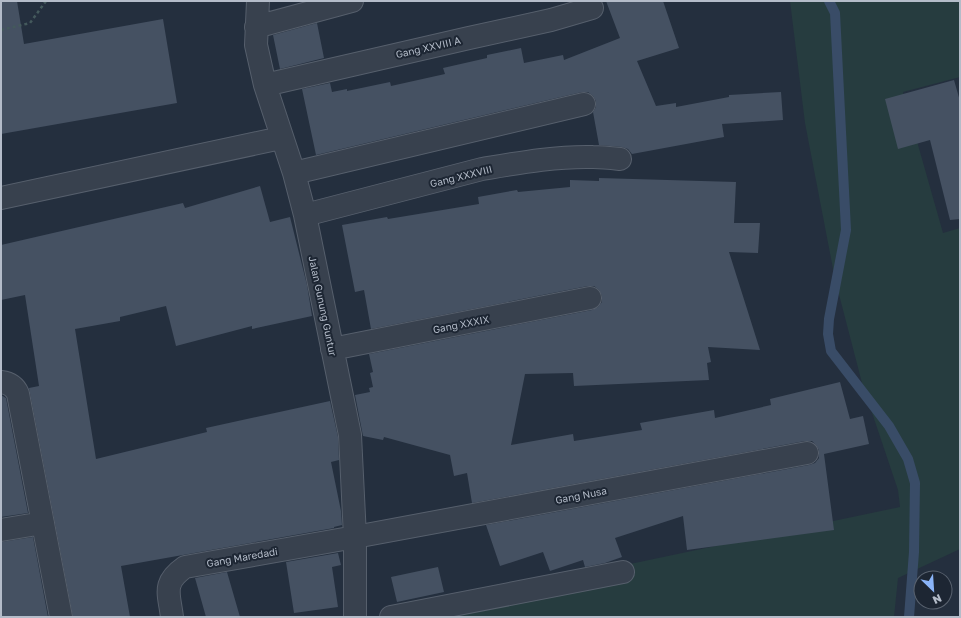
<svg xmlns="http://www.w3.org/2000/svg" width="961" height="618" viewBox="0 0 961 618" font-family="'Golos Text',sans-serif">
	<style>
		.green { fill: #263c3f }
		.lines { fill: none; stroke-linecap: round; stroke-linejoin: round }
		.stream { stroke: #394c67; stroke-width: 10 }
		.building { fill: #455162 }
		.minor-casing { stroke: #565f6c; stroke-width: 24 }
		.path { stroke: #44595c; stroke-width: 2.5; stroke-dasharray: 3 3; stroke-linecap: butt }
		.minor { stroke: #38414e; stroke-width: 22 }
		.labels { text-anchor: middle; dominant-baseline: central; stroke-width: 4; stroke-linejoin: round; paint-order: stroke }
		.street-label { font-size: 10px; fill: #b4bcc9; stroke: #1d2633 }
	</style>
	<rect width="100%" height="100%" fill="#242f3e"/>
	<path class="green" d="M790 1H960V77L903 92 943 233 960 228V549L898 578 894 617H392L393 614 900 507 898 490 862 383 835 279 805 123Z"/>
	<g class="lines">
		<path class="stream" d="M829 1 835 13 846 230 829 319 828 334 831 351 889 426 908 459 915 483 914 552 909 617"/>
	</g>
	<path class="building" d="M1 1H17L24 44 163 19 177 103 1 134Z
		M606 1H663L679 48 637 61 656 106 676 103V107L729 97V95L781 92 783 120 722 124 724 137 632 154 628 149 622 147 599 145 593 112 596 107V101L593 96 588 92H582L316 155 302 89 330 83 332 92 347 89V91L390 82 391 86 445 74 443 68 487 58V55L521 48 524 63 563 55 564 60 620 38Z
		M317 23 324 58 280 69 273 35Z
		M954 80 960 101V219L950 220 930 140 898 149 885 99Z
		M599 178 736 182 734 223H760L758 253 729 252 760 350 708 347 711 362 707 363 709 380 574 386 573 373 525 374 511 445 573 434 574 441 642 430 640 423 714 410 715 418 771 405 770 399 840 382 850 419 863 416 869 444 824 454 834 530 687 550 683 516 615 538 622 557 605 563 585 567 583 560 550 571 543 552 500 566 486 525 809 465 815 463 819 458V450L816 445 812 441H805L472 503 467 473 454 476 450 455 384 437 383 440 363 436 355 395 370 392 369 388 373 387 370 373 373 372 369 354 592 310 598 307 602 302V296L599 290 594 286H588L371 329 364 290 355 292 342 225 387 217 388 219 479 204 478 197 517 190 518 192 570 187V180L599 181Z
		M260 186 270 222 290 217 307 285 312 316 252 329V326L176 346 166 306 120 317V321L75 329 96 459 207 432 206 428 330 401 338 437 339 460 331 462 341 511 342 525 334 527V528L121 566 130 617H73L29 388 39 386 25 295 1 300V245L183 203 185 208Z
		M1 395 6 398 28 513 1 517Z
		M33 537 48 617H1V542Z
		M338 553 341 565 332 567 338 607 294 613 286 562Z
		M438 567 444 592 397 602 391 577Z
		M227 572 240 617H206L195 578Z"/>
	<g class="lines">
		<defs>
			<path id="minor" d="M258 1 256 45 265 85 294 173 305 215 350 435 355 537V617
				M256 27 352 1
				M265 85 469 38 551 20 592 8
				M294 173 584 104
				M1 198 281 138
				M305 215 482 169C518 163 556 156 593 157 602 157 611 158 620 159
				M332 349 590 298
				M1 382C9 383 15 387 18 394L61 617
				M1 530 43 523
				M172 617C169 593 162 583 185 567L355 537 807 453
				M391 617 623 572"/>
		</defs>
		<use href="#minor" class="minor-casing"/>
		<path class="path" d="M1 30 30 23 46 1"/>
		<use href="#minor" class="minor"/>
	</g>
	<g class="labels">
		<g class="street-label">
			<text transform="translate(428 47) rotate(-13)">Gang XXVIII A</text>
			<text transform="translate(461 176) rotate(-14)">Gang XXXVIII</text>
			<text transform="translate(323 306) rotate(78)">Jalan Gunung Guntur</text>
			<text transform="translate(461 324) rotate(-11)">Gang XXXIX</text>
			<text transform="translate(581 495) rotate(-11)">Gang Nusa</text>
			<text transform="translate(242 557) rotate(-10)">Gang Maredadi</text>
		</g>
	</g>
	<rect width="961" height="618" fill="none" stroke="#b4bcc9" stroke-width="4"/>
	<g transform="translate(933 590) rotate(155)"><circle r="19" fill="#1d2633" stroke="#59626f"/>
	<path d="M0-3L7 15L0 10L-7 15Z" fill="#8ab4f8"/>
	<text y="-6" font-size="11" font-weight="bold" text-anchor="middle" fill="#b4bcc9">N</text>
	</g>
</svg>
